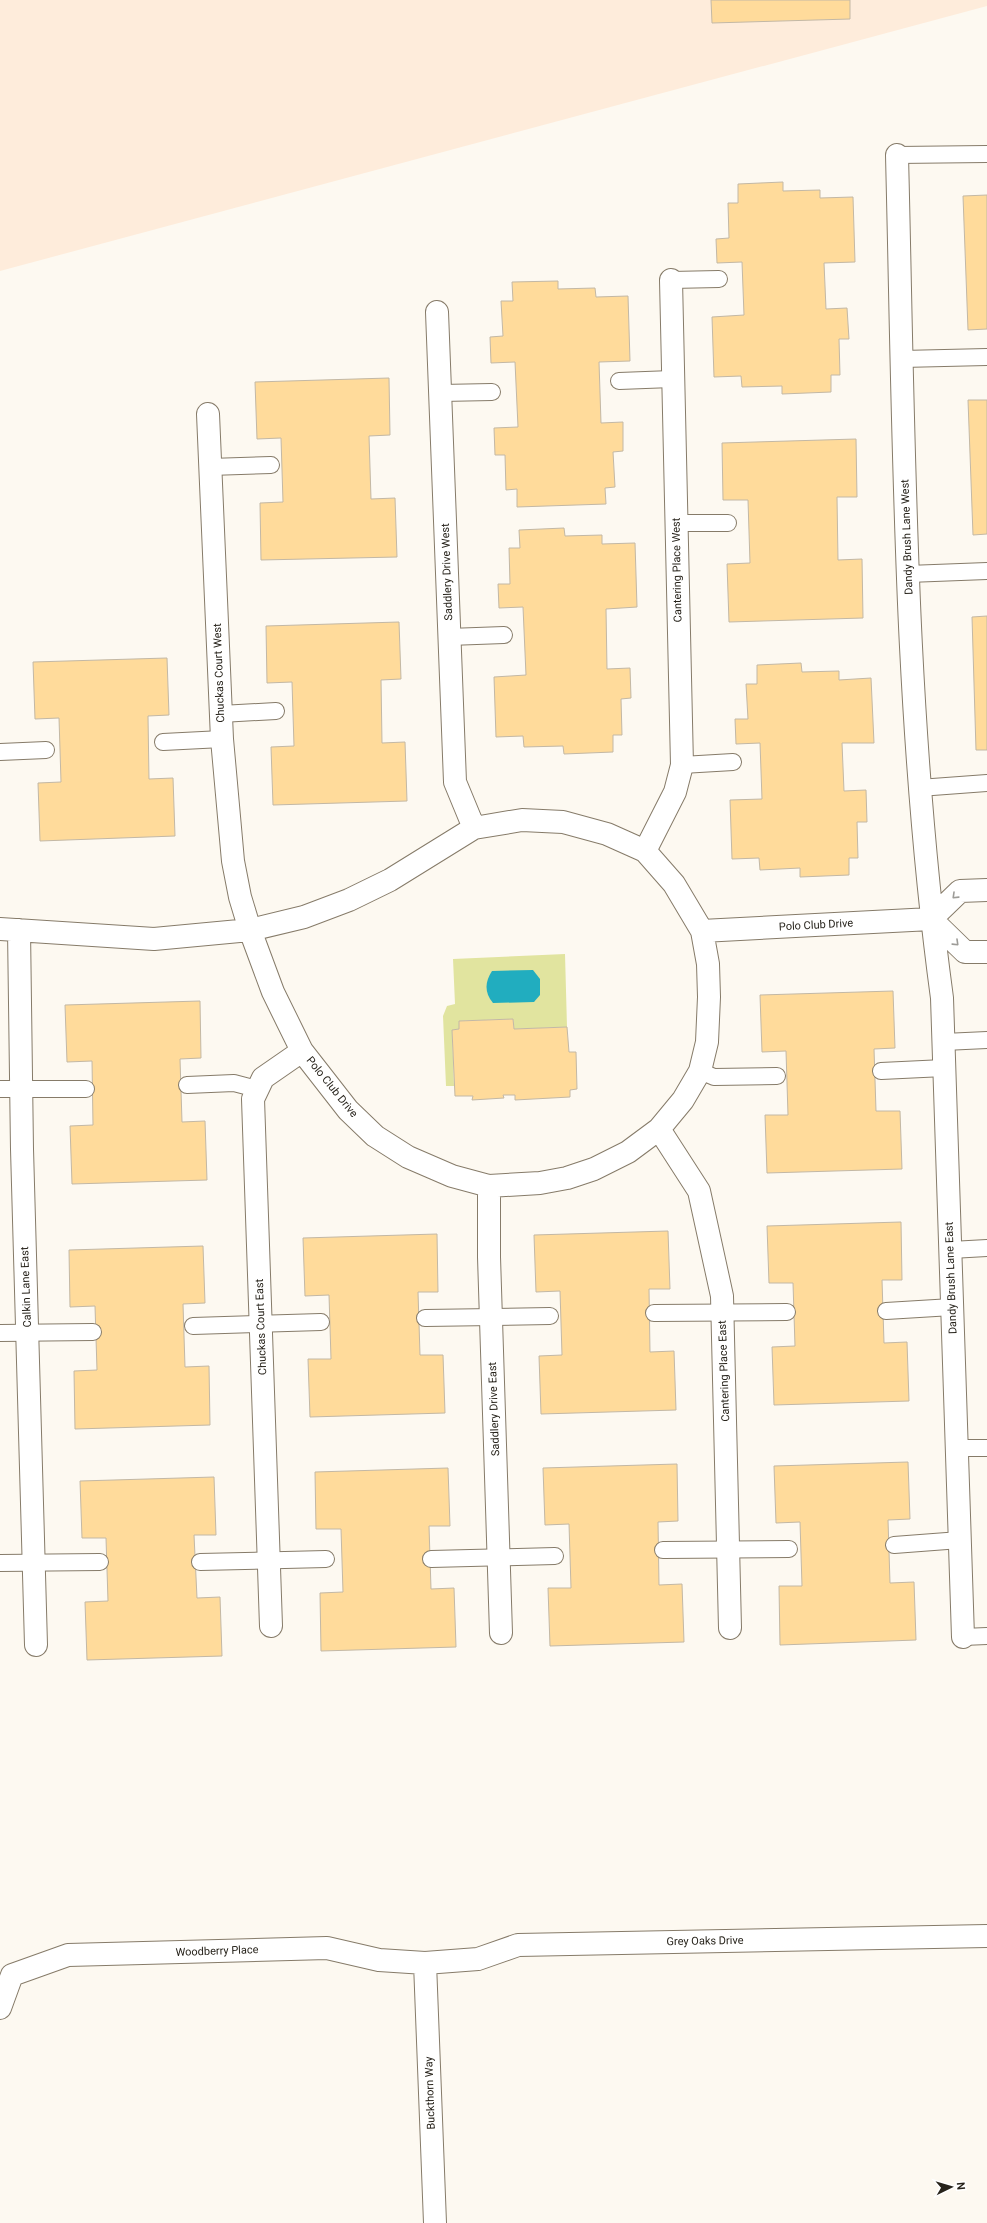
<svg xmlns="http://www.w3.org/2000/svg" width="987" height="2223" viewBox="0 0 987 2223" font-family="Roboto,sans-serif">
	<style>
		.commercial { fill: #feecdb }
		.green { fill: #e1e49f }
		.water { fill: #21adbf }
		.building { fill: #ffdb9b; stroke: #c3b8a5 }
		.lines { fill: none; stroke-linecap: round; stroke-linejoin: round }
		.service-casing { stroke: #867b69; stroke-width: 18 }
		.minor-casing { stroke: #867b69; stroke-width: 24 }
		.service { stroke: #fff; stroke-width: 16 }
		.minor { stroke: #fff; stroke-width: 22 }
		.oneway { stroke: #9d9c98 }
		.labels { text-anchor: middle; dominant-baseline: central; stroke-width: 3; stroke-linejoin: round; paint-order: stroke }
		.street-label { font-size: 11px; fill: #26221a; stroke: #fff }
	</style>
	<rect width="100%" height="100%" fill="#fdf9f1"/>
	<path class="commercial" d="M0 0H987V6L0 271Z"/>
	<path class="green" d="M565 954 567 1027 514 1029 513 1019 459 1021V1029L452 1030 454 1086H446L443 1016 447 1006 455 1004 453 959Z"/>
	<path class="water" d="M533 970 540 979V995L534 1002 493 1003C484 992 485 982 492 971Z"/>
	<path class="building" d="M711 0H850V19L712 23Z
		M783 182V191L820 190V198L853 197 855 262 824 263 826 309 847 308 849 339H839L840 375H831V392L782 394V386L742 387 741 376 714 377 712 317 744 315 742 262 717 263 716 239 729 238 728 203H738V184Z
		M987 195V329L968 330 963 196Z
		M558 281V289L595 288 596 297 628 296 630 361 599 362 601 423 623 422V451L613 452 615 487 605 488 606 504 517 507V489L506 490 505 455H495L494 428 518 427 515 362 491 363 490 337 503 336 501 301H513L512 282Z
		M389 378 390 435 369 436 371 499 395 498 397 557 261 560 260 503 283 502 281 438 257 439 255 382Z
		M968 400H987V534L973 535Z
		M856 439 857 497H837L838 560 862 559 863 618 729 622 727 564 750 563 748 500H723L722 443Z
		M564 528 565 536 602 535V544L635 543 637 607 606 609 607 669 630 668 631 698 621 699 622 735H613V752L564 754 563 746 524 747 523 736 496 737 494 677 526 675 523 607 499 608 498 584H510L509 548H520L519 530Z
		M987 616V750H976L972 617Z
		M399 622 401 679 381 680 382 743 405 742 407 801 273 805 271 747 294 746 292 682 267 683 266 626Z
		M167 658 169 715 148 716 149 779 173 778 175 836 40 841 38 783 61 782 59 718 35 719 33 662Z
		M801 663 802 672 839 671V680L871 678 874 743H842L844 791 866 790 867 822H857L858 858H849V875L800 877V868L760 870 759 858 732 859 730 800 762 799 760 743 736 744 735 719H748L746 684H757V665Z
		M893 991 895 1048 874 1049 876 1111H900L902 1169 767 1173 765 1115H788L786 1051 762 1052 760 995Z
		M200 1001 201 1058 180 1059 182 1122 205 1121 207 1180 72 1184 70 1126 93 1125 92 1061 67 1062 65 1005Z
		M513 1019 514 1029 567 1027 569 1052H576L577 1089 570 1090V1097L515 1100V1095H503L504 1098 472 1100 473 1096H455L452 1030 459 1029V1021Z
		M901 1222 902 1280H882L884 1343 907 1342 909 1401 774 1405 772 1347 795 1346 793 1283H769L767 1226Z
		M668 1231 670 1289H649L650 1352 674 1351 676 1410 541 1414 539 1356 562 1355 560 1291 536 1292 534 1235Z
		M437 1234 438 1292H418L420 1355H443L445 1413 310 1417 308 1359H331L329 1295 305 1296 303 1238Z
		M203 1246 205 1303 183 1304 185 1367 209 1366 210 1425 75 1429 74 1371 97 1370 95 1306 70 1307 69 1250Z
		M908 1462 910 1519 888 1520 890 1583 914 1582 916 1640 780 1645 779 1586H802L800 1522 776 1523 774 1466Z
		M677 1464 678 1521 658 1522 659 1585 682 1584 684 1642 550 1646 548 1588H571L569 1524 545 1525 543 1468Z
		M448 1468 450 1526H429L431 1589 454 1588 456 1647 321 1651 320 1593 343 1592 341 1529H316L315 1472Z
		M214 1477 216 1535H194L197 1598 220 1597 222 1656 87 1660 85 1602 108 1601 106 1538H82L80 1481Z"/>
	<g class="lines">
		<defs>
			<path id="service" d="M897 155 987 154
				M671 280 719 279
				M902 359 987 357
				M619 381 672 379
				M441 393 492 392
				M210 467 271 465
				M675 523H728
				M908 574 987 571
				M449 637 504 635
				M221 714 276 711
				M163 742 222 739
				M0 752 46 750
				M682 765 733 762
				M919 788 987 783
				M944 1042 987 1040
				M700 1071 714 1077 777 1076
				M881 1071 944 1068
				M187 1085 234 1083 257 1089
				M0 1089H86
				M951 1250 987 1248
				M886 1311 952 1307
				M654 1313 787 1312
				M425 1318 550 1316
				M193 1326 321 1322
				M0 1333 93 1332
				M957 1448H987
				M894 1545 960 1540
				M663 1550 789 1549
				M431 1559 555 1556
				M200 1562 326 1559
				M0 1563 100 1562
				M963 1637 987 1636"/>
			<path id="minor" d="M897 155C904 436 904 719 942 998L963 1637
				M437 312 455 782 474 828
				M645 851 675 792 682 765 671 280
				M931 919 965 952H987
				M0 929 154 939 250 930 304 917 349 900 390 880 474 828 522 820 563 822 607 834 645 851 674 884 702 931 708 964 709 997 707 1042 700 1071 683 1100 659 1129 628 1152 594 1169 567 1178 540 1183 489 1186 452 1176 408 1157 375 1136 348 1110 302 1051 273 992 250 930 240 897 233 861 222 739 208 414
				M19 930 22 1149 36 1645
				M702 931 931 919 960 891 987 890
				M659 1129 699 1191 722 1296 730 1628
				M489 1186V1257L501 1633
				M271 1626 253 1099 263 1078 302 1051
				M425 1963 435 2223
				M0 2008 12 1975 68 1955 327 1948 379 1960 425 1963 478 1959 518 1945 987 1936"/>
		</defs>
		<use href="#service" class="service-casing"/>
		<use href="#minor" class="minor-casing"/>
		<use href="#service" class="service"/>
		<use href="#minor" class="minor"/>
	</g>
	<defs><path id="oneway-chevron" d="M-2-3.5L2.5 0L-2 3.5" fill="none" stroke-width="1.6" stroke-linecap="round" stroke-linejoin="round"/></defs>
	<g class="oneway">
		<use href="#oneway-chevron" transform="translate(955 896) rotate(136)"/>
		<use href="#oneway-chevron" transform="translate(956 943) rotate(44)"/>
	</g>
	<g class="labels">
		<g class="street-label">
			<text transform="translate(907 537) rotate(-92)">Dandy Brush Lane West</text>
			<text transform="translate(677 570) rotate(-91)">Cantering Place West</text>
			<text transform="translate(447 572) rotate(-92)">Saddlery Drive West</text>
			<text transform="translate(219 673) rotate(-92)">Chuckas Court West</text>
			<text transform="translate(816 925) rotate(-3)">Polo Club Drive</text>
			<text transform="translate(332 1087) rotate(51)">Polo Club Drive</text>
			<text transform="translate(951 1278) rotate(-92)">Dandy Brush Lane East</text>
			<text transform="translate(26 1287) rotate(-92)">Calkin Lane East</text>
			<text transform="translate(261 1327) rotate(-92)">Chuckas Court East</text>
			<text transform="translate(724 1371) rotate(-92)">Cantering Place East</text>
			<text transform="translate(494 1409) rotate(-92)">Saddlery Drive East</text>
			<text transform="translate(705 1941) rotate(-1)">Grey Oaks Drive</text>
			<text transform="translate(217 1951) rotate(-2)">Woodberry Place</text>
			<text transform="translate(430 2093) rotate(-92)">Buckthorn Way</text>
		</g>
	</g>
	<g transform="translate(951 2187) rotate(85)" stroke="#ffffff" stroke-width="3" paint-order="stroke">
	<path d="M0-3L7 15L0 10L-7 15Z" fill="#26221a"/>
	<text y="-6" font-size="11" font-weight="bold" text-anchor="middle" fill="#26221a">N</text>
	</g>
</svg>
